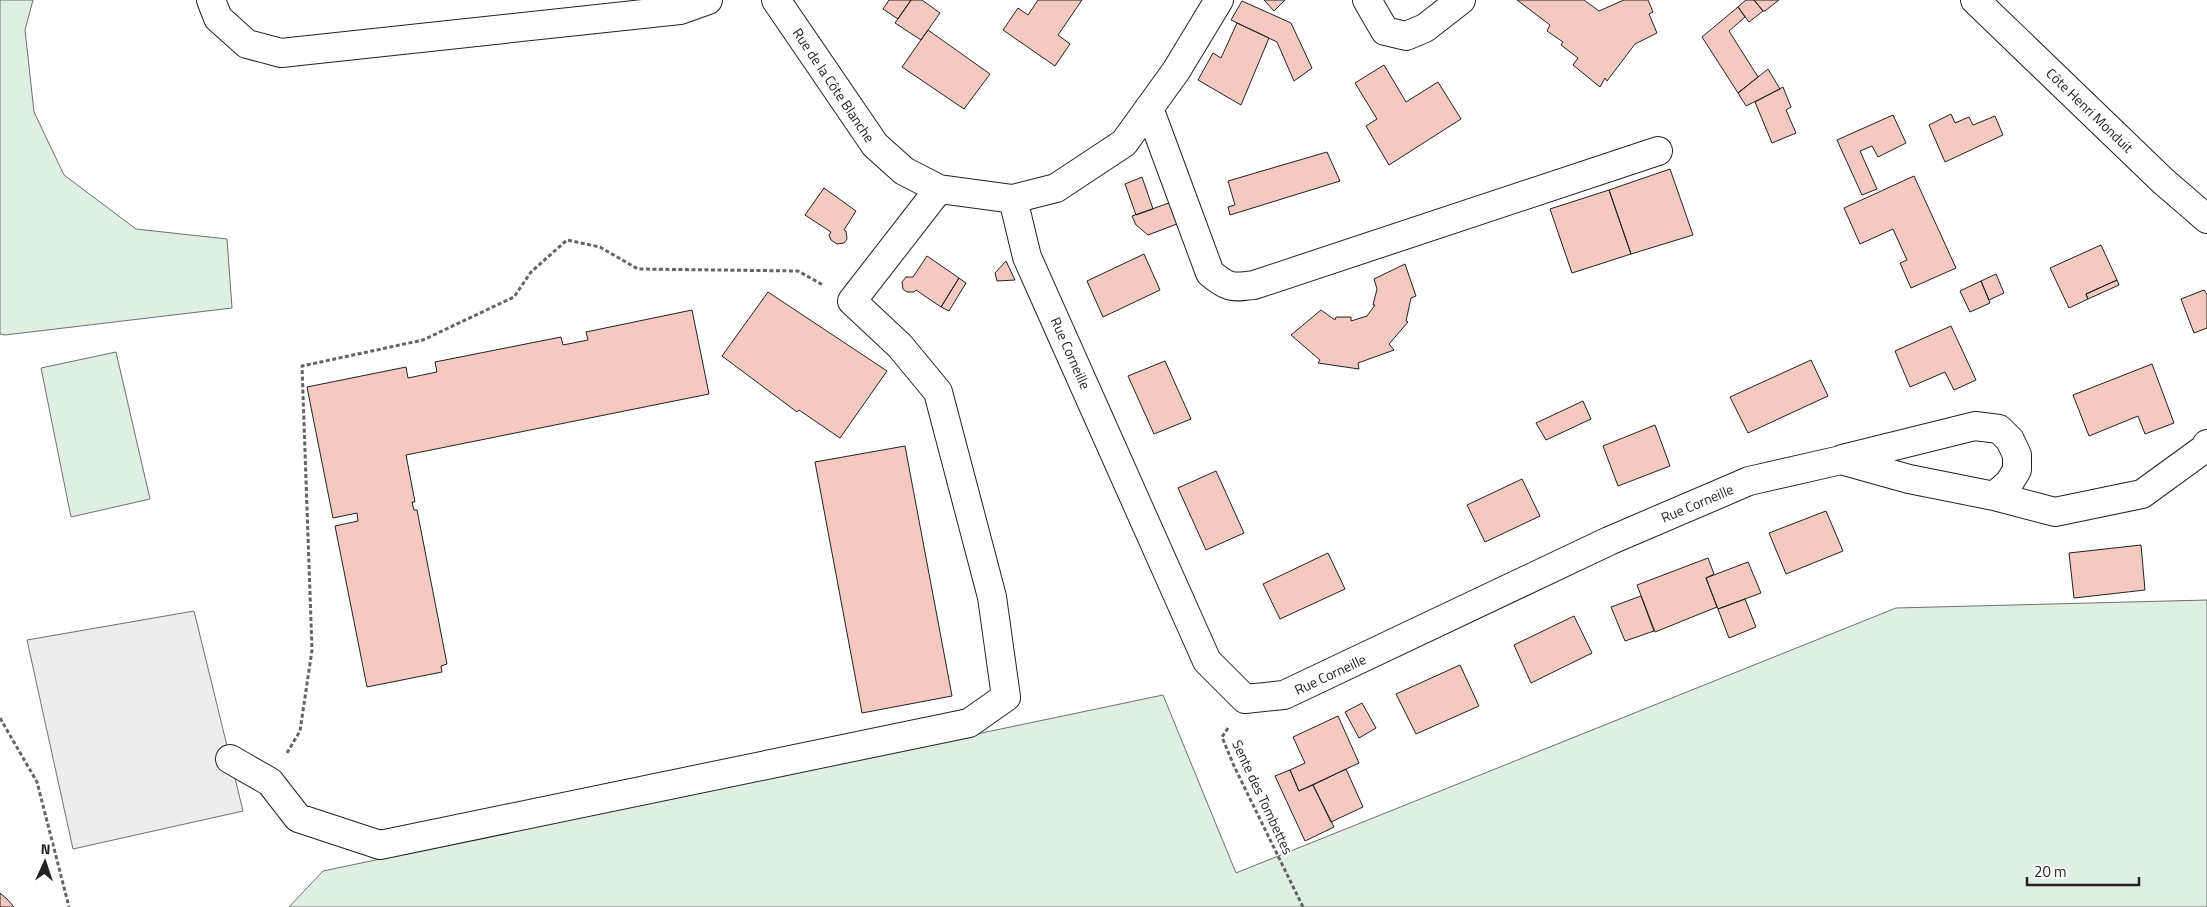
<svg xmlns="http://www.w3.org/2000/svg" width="2207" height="907" viewBox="0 0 2207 907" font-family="'Titillium Web',sans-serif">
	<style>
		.green { fill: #e0efe3; stroke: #6f6f6f }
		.parking { fill: #ededed; stroke: #6f6f6f }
		.building { fill: #f3c9c0; stroke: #222 }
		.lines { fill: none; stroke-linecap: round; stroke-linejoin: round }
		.minor-casing { stroke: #222; stroke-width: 30 }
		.path { stroke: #646464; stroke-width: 3; stroke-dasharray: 4 2.5; stroke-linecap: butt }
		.minor { stroke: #fff; stroke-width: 28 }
		.labels { text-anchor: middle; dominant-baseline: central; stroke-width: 4; stroke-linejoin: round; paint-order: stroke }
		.street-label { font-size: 14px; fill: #222; stroke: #fff }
	</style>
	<rect width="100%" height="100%" fill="#fff"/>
	<path class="green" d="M0 0H33L25 30 34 112 64 175 136 229 227 239 232 308 5 335 0 334Z
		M116 352 150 499 71 517 41 368Z
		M2207 600V907H289L323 871 1163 695 1236 873 1896 608Z"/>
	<path class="parking" d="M194 611 243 811 73 849 27 640Z"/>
	<path class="building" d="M889 0H911L898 19 883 9Z
		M911 0H922L940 13 921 40 895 23Z
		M1038 0H1082L1058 35 1070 44 1055 66 1003 30 1018 8 1028 15Z
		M1264 0H1285L1274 11Z
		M1517 0H1584L1599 11 1624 0H1648L1653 12 1649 14 1657 33 1635 44 1607 81 1605 78 1600 87 1573 65 1578 58 1561 45 1563 42 1547 31 1550 25Z
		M1746 0H1754L1763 11 1749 22 1738 7Z
		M1754 0H1779L1765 11H1763Z
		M1242 1 1291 23 1312 68 1294 81 1277 42 1231 20Z
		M1738 7 1745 17 1729 31 1758 77 1738 93 1702 37Z
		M1237 23 1269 38 1241 105 1198 80 1213 53 1221 58Z
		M928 30 990 74 964 109 902 67Z
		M1384 65 1406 102 1438 82 1461 119 1389 165 1366 126 1377 119 1355 83Z
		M1768 69 1780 89 1746 106 1738 93Z
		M1783 87 1791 107 1786 110 1796 133 1772 143 1755 102Z
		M1951 114 1955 123 1969 117 1973 125 1995 116 2003 135 1945 162 1929 125Z
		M1893 115 1906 143 1878 157 1872 146 1860 151 1877 189 1862 195 1837 140Z
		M1327 152 1340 181 1230 215 1228 207 1235 205 1228 181Z
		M1670 169 1693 235 1631 254 1609 190Z
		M1914 176 1956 268 1911 288 1900 263 1907 260 1893 229 1860 244 1844 208Z
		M1142 177 1153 209 1136 215 1125 184Z
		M824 188 856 211 844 230 846 231 847 239 844 243 837 244 831 240 829 235 831 232 805 215Z
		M1609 190 1631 254 1572 273 1550 209Z
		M1169 203 1177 224 1148 235 1136 225 1132 216Z
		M2101 245 2117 280 2086 294 2088 299 2069 308 2050 268Z
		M1144 254 1160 290 1103 317 1087 281Z
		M927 256 959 278 941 307 916 290 914 292H907L903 289 902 282 906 277H913Z
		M1006 261 1015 280 997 281 995 273Z
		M1405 264 1416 296 1411 298 1406 321 1408 322 1389 344 1394 350 1358 363 1359 369 1318 363 1320 360 1291 335 1321 310 1335 320 1336 317H1351V321L1367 316 1375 305H1373L1377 289 1374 279Z
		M1996 274 2004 293 1989 300 1981 281Z
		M959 278 966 283 949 311 941 307Z
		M2117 280 2119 285 2088 299 2086 294Z
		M1981 281 1990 303 1970 312 1960 291Z
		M2204 290 2207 294V328L2194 333 2181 299Z
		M768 292 887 371 840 438 799 410 797 412 722 356Z
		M692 310 709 394 406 455 415 502H412L414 510H417L447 664 441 666 442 672 367 687 335 526 358 521 357 513 333 518 307 387 406 367 408 378 437 372 435 362 561 337 563 345 588 340 586 332Z
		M1951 326 1976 380 1954 390 1945 372 1910 387 1895 351Z
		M1811 360 1828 396 1748 433 1730 397Z
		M1165 361 1191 419 1154 434 1128 376Z
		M2152 364 2174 423 2145 434 2138 416 2089 436 2073 395Z
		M1583 401 1591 419 1546 440 1536 423Z
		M1655 425 1670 466 1618 486 1603 446Z
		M905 446 952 696 862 713 815 462Z
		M1216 471 1244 533 1206 550 1178 488Z
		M1522 479 1540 516 1485 542 1467 505Z
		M1826 511 1843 551 1786 574 1769 533Z
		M2141 545 2145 590 2074 598 2069 553Z
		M1328 553 1345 589 1280 619 1263 584Z
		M1708 558 1714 574 1706 578 1717 607 1655 632 1637 585Z
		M1748 562 1761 593 1718 609 1706 578Z
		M1641 596 1654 631 1625 641 1611 607Z
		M1745 599 1756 627 1729 638 1718 609Z
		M1574 616 1592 653 1531 683 1514 645Z
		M1460 665 1479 706 1416 734 1396 694Z
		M1362 703 1376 728 1359 738 1345 712Z
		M1338 716 1359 763 1299 791 1290 770 1305 763 1293 737Z
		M1346 769 1363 807 1331 822 1313 785Z
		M1290 770 1299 791 1313 785 1334 827 1305 841 1275 776Z
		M0 893 7 899 14 907H0Z"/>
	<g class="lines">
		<defs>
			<path id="minor" d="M211 0 218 18 247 44 281 53 680 10 708 0
				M776 0 875 145 904 171 939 189 1013 199 1056 188 1124 143 1176 71 1219 0
				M1367 0 1385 31 1406 36 1425 28 1461 0
				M1975 0 2163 181 2207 219
				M1149 108 1210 273C1228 288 1232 288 1254 285L1658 151
				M1013 199 1027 257 1207 661 1245 699 1284 695 1609 541 1749 481 1841 460 1909 479 1994 496 2055 512 2142 494 2204 449 2207 444
				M1842 459 1975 426 1999 429 2010 440 2017 455V470L2009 483 1994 496
				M230 759 270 782 298 818 380 845 969 723 1006 697 992 597 938 392 900 346 852 301 939 189"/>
		</defs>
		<use href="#minor" class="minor-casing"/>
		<path class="path" d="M0 718 37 782 69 907
			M1228 728 1222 737 1234 766 1303 907
			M287 753 300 731 312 650 302 366 423 340 514 297 531 272 567 240 600 247 638 269 798 271 823 285"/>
		<use href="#minor" class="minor"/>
	</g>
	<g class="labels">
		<g class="street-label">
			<text transform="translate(834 85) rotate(56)">Rue de la Côte Blanche</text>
			<text transform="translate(2090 110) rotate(44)">Côte Henri Monduit</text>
			<text transform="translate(1071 353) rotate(66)">Rue Corneille</text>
			<text transform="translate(1697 503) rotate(-23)">Rue Corneille</text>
			<text transform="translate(1330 674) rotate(-25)">Rue Corneille</text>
			<text transform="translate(1263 797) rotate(65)">Sente des Tombettes</text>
		</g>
	</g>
	<g transform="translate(45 862) rotate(3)" stroke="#ffffff" stroke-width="4" paint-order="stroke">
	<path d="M0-4L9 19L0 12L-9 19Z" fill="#222222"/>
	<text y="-8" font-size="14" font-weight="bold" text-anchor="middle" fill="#222222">N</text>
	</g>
	<path d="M2027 877v8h112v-8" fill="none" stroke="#222222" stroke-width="2.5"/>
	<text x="2034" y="877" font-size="15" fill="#222222" stroke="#ffffff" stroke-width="4" paint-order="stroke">20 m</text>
</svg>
